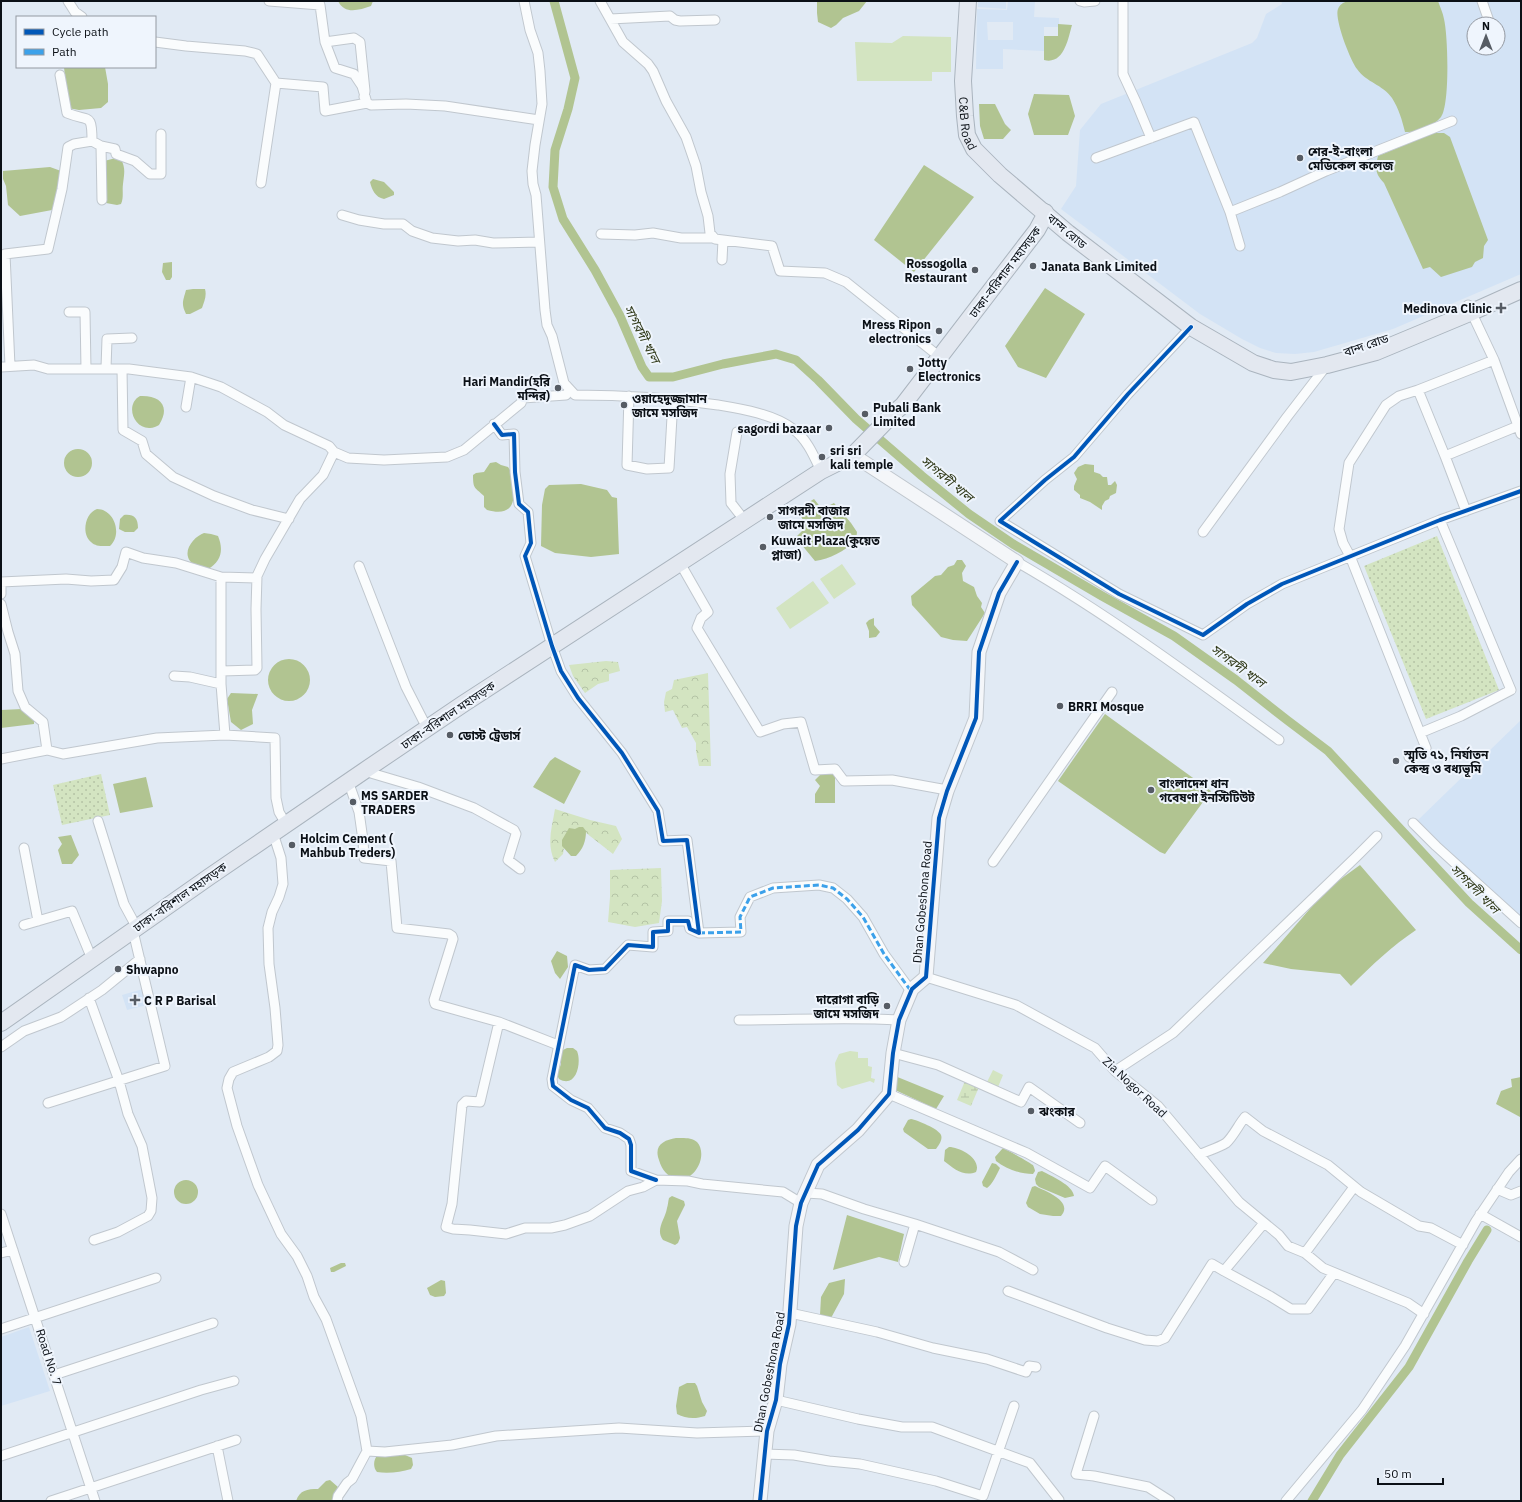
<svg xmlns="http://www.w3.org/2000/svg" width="1522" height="1502" viewBox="0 0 1522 1502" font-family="'IBM Plex Sans','Noto Sans Bengali',sans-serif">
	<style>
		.built { fill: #d3e3f5; fill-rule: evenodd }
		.grass { fill: #d3e4c1 }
		.forest { fill: url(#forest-crowns) }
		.wetland { fill: url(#wetland-marsh) }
		.park { fill: url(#park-dots) }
		.water { fill: #b1c491 }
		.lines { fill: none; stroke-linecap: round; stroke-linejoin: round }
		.canal { stroke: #b1c491; stroke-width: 9 }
		.street-casing { stroke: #c0c7ce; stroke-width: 11 }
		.secondary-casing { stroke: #c0c7ce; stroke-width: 15 }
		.highway-casing { stroke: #aab4be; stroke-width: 18 }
		.street { stroke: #fafcfd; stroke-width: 9 }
		.secondary { stroke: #f4f6f9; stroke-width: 13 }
		.highway { stroke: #e3e8f0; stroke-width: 16 }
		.quiet { stroke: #3ca1ea; stroke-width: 3; stroke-dasharray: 6 3; stroke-linecap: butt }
		.cycleway-casing { stroke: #eff5fd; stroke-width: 6 }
		.cycleway { stroke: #0057b8; stroke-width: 4 }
		.poi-dot { fill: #565c64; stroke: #eff5fd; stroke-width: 1.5 }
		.labels { text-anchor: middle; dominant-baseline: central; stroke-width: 4; stroke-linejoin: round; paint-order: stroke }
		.street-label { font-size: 12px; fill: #0b1016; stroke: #eff5fd }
		.poi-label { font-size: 12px; font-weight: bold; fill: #0b1016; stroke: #eff5fd; text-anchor: start }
		.water-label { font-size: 13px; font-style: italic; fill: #2e3716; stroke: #eff5fd }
	</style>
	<defs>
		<pattern id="forest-crowns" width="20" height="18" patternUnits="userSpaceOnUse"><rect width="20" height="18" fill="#d3e4c1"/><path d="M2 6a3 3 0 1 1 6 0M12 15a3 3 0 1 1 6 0" fill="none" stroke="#b4c3a5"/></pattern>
		<pattern id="wetland-marsh" width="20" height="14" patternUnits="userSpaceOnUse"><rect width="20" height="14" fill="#d3e4c1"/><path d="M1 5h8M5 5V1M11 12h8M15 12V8" fill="none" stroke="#b4c3a5"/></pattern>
		<pattern id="park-dots" width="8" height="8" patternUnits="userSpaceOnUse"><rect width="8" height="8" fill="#d3e4c1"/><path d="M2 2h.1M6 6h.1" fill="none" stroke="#b4c3a5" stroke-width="1.8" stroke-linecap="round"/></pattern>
	</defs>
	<rect width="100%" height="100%" fill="#e1eaf4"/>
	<path class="built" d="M978 1H1006V9L978 7Z
		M1008 1H1035L1034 17 1059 18V27H1044V51L1003 49V69H976L977 9 1007 10ZM987 22H1013V40H988Z
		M1281 1H1521V274L1393 329 1314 352 1295 354 1276 353 1260 348 1242 339 1200 314 1061 209 1076 186 1080 130 1101 104 1252 43 1257 38 1266 14 1282 4ZM1474 24H1498V48H1474Z
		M1521 720V920L1459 864 1417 821Z
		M143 989 147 1005 127 1010 122 995Z
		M29 1327 50 1391 1 1406V1337Z"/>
	<path class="grass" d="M903 36 951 37V72H932V81H857L855 42 892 43Z
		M842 564 856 584 834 599 820 579Z
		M813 581 829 603 790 629 776 608Z
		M850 1051 858 1052V1058H868V1066L872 1067 871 1078 875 1079 874 1083 870 1081 842 1089 837 1085 835 1063 839 1054Z
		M993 1070 1003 1075 998 1087 987 1082Z"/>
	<path class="forest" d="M606 661 618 662 620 671 609 674V681L598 684 585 693 573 676 569 665Z
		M708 673 711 766H699L696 751V743L687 727 682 728 673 710 665 712 664 702 666 692 672 689 674 680Z
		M555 809 590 820 616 826 622 839 613 854 581 829 566 836 563 854 555 862C546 844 552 827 555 809Z
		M661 868 662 901 659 923 635 927 608 922 610 897V870Z"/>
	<path class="wetland" d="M965 1081 979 1087 971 1106 957 1100Z"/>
	<path class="park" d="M1437 536 1499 690 1426 719 1364 566Z
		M101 774 110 815 62 825 53 785Z"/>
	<path class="water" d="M338 1H373L371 6C359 10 345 15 338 1Z
		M817 1H867L859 11 843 18 836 25 831 28 818 22 817 13Z
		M1347 1H1438C1440 7 1443 13 1444 19 1448 35 1450 105 1441 117 1433 127 1417 133 1405 132 1402 120 1399 109 1392 98 1382 84 1367 83 1357 69 1350 60 1334 18 1338 9 1340 4 1343 3 1347 1Z
		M1058 24 1072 25C1068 39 1064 65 1044 60V36H1058Z
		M64 67H105L108 84V102L101 108 79 110 68 108Z
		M1034 94 1069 95 1075 116 1068 135H1034L1028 114Z
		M979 104H995L1005 124 1011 130 1003 139H984L980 126Z
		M1434 133H1444L1450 137 1488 240 1484 246 1483 258 1475 262 1472 267 1441 277 1430 267 1423 269 1384 183C1375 173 1375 169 1378 156Z
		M116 158 121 159C126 169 124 174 123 184 122 191 124 197 121 204L117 205 106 203 104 161Z
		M924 165 974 197 914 272 874 240Z
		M50 167 61 171 58 190 52 210 20 216 8 205 6 186 3 179V171Z
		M373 179 384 182 394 192V195L384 199C375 197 372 190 370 182Z
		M172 262V277L170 280H166L162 272 163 263Z
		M1045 288 1085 314 1046 378 1018 367 1005 346Z
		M193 289H205C207 296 204 302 202 308L190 314H186C181 304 183 301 186 290Z
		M140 396C160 395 171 406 159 425 157 426 153 428 150 428 133 429 125 404 140 396Z
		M64 463a14 14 0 1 1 28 0a14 14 0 1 1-28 0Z
		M496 462 501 465 508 467 510 470C516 492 519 519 487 510L484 507V496C475 487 473 490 473 475L476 473 484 472 490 463Z
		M1085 464 1094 465V472L1100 474 1103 477H1107L1108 485H1111L1115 481 1117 485 1116 493 1110 496 1109 499 1105 501 1102 506V510L1090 502 1080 498V495L1074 490V486L1077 479 1074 473 1078 467Z
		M581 484 607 490 612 497 617 498 619 554 591 557 555 553 541 546 542 505 545 489 549 485Z
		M814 499 822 509 834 503 851 523 857 532 856 541C844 551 830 559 815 561L801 544 797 536 804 529 802 518 796 510Z
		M97 509C114 509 123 534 110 546 103 546 96 547 91 542 81 534 85 513 97 509Z
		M124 515C134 514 138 518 138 528L134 532H125L119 529 120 519Z
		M204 533 211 534 218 536C224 550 221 562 208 569 202 567 194 566 190 561 182 550 195 536 204 533Z
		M957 560H962L966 566 962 573 963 581 974 587 977 596 982 603 981 607 985 613 967 641 953 640 941 637 912 605 911 596 935 576 941 575 948 567 954 565Z
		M874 618V625L880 632 876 637 869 638V631L866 623 869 620Z
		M268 680a21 21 0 1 1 42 0a21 21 0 1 1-42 0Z
		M231 693 258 694 252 710 253 724 241 730 231 722 227 699Z
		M22 709 34 721V724L1 728V710Z
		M1105 714 1211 791 1165 854 1160 852 1058 781Z
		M555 757 581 771 564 804 533 787 550 761Z
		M835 773V803H815V794L820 786 815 780 820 775Z
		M146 777 153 807 120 813 113 784Z
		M579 827H583L586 831C586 841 583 849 576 856H571L562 846V840L569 828 575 829Z
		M71 835 79 855 72 864H62L58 850 62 844 58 837Z
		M1360 865 1416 930C1392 946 1372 965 1351 986L1340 974 1291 969 1263 963 1327 889Z
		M557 951 567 956 568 967 560 979 555 973 551 961Z
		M567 1048H573L577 1051C582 1063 576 1089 559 1079L557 1075 561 1064V1051Z
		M895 1076 944 1096 936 1109 893 1089Z
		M1521 1077V1120L1520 1117 1496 1104 1501 1091 1512 1087 1511 1079Z
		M911 1119C917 1120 939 1129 941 1135 943 1140 938 1146 936 1149H928L904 1132 903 1129 908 1120Z
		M676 1138C682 1138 692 1137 697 1142 709 1155 694 1185 674 1178 664 1174 661 1167 658 1157 655 1144 665 1140 676 1138Z
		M949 1147C960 1147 982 1159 976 1172 964 1177 954 1169 944 1161L945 1150Z
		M1003 1148C1006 1149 1032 1164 1033 1165 1034 1167 1035 1170 1035 1171L1033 1174C1020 1174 1006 1169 996 1161L995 1157Z
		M992 1163 996 1164 1000 1168C997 1174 992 1185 987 1188L983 1186 982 1182Z
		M1042 1171C1051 1176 1073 1185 1074 1196L1065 1198 1039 1187 1036 1184 1035 1179 1038 1172Z
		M174 1192a12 12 0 1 1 24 0a12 12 0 1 1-24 0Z
		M1035 1186C1045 1191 1074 1201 1061 1216H1053L1040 1214 1028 1207 1026 1203 1032 1187Z
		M672 1196 684 1201 685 1205 677 1221 680 1238 678 1243 675 1245 663 1240C655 1229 665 1220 667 1208 668 1205 668 1202 669 1198Z
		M847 1215 904 1234 898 1262 879 1257 833 1270Z
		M341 1263H345L346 1266 334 1272H331L330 1268Z
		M845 1279 844 1294 831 1318 820 1315 821 1297 829 1283Z
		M441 1280 445 1281 446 1293 444 1296 435 1297 430 1295 427 1288Z
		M687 1383H695L697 1386 702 1402 707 1411 705 1416C696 1419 686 1419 677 1414L676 1406 679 1387Z
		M378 1455H405L412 1458 413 1465 411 1469C401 1472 388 1474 377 1472 373 1468 373 1459 378 1455Z
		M330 1480 338 1487V1491L335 1501H296C300 1490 307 1489 318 1489L326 1481Z"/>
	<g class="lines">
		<path class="canal" d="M554 1 575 78 568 109 555 150 553 187 563 219 595 270 620 316 642 367 649 377H673L723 364 776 354 796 360 818 380 856 419 922 476 969 514 1013 544 1102 596 1174 636 1236 680 1287 720 1328 751 1469 903 1521 950
			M1312 1501 1340 1455 1409 1367 1468 1261 1487 1230"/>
		<defs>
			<path id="street" d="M68 1 75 12 82 17
				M269 1 320 5 325 42
				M524 1 530 30 538 53 540 71 542 104 535 145 532 171 533 184 536 195 545 310 547 325 552 336 564 383 575 395C623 395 671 398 718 405 742 409 773 414 793 429 807 439 814 456 821 471
				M600 1 623 42 648 64 653 71 666 101 686 137 696 166 701 192 708 216 710 233 715 239 772 246 780 271 825 273 846 282 936 354
				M1080 1 1084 2 1095 1
				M1123 1V74L1136 102 1151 138
				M1482 1 1490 24
				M610 19 670 16 675 20 680 21 715 20
				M155 42 186 46 245 51 257 54 276 83
				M364 97 365 91 360 42 354 38 325 42 335 68 354 74 362 86 367 103
				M92 141 101 146 115 149 116 154 135 161 150 174H161V134
				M101 146 102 200
				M1096 158 1194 122 1230 212 1240 246
				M261 183 276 83 323 87 325 111 367 103 371 105 406 104 445 106 539 120
				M1230 212 1280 192 1326 171 1452 121
				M342 215 359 220 384 224H403L412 231 432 238 458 241 475 240 493 243 539 242
				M601 234 635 235 653 233 681 238H714
				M722 260 723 240
				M1468 305 1494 360 1418 390 1445 456 1518 426
				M69 312H85L86 369
				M1191 327 1128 394 1074 457 1045 480 1000 521 1119 594 1203 635 1247 604 1282 584 1440 520 1521 491
				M1494 360 1521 434
				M10 366 5 254 48 249 62 189 68 147 74 144 92 141C92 112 89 122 67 113L60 75
				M1 367 34 365 48 369H129L191 377 221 387 267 412 284 425 329 446 334 452 348 458 384 460 447 457 464 450 521 403 523 398 566 395 570 390
				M106 368 107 339 132 338
				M122 369 123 430 142 441 146 454 173 477 214 496 252 510 289 519
				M629 396 627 465 647 469 669 468 673 400
				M186 407 191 377
				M494 424 502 435 514 434 515 472 519 504 528 512 531 543 525 556 552 646 561 671 578 698 622 753 658 811 663 841 687 840 699 933 690 929 688 921H668V931L653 932V947L628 945 605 969 589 970 575 965 552 1079 553 1086 571 1100 588 1108 605 1128 620 1133 629 1139 631 1145V1171L656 1180
				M737 432 730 474 731 503 745 521
				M1445 456 1466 511
				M1203 532 1287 417 1327 365
				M1017 562C1109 615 1194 678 1279 740
				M680 563 708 612 701 618 697 628 760 732 783 724 801 722 815 770 835 769 844 781 892 780 947 790
				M359 566 406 687 427 728
				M221 577V684
				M1 582 66 579 91 581 114 580 122 567 126 552 143 558 176 563 221 577 257 578
				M1 594V582
				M1 604 8 632 15 654 18 691 25 707 43 722 47 750 63 754 157 738 225 735 275 738 276 798 279 812 286 824
				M222 671 255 670 257 668 256 609 257 576 265 559 300 499 323 475 334 452
				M174 676 190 677 221 684 225 735
				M1420 733 1461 716 1511 690 1440 520
				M1409 757 1426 748 1350 556 1343 543 1339 529 1349 463 1386 405 1399 396 1418 390
				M1 759 47 750
				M364 771 418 787 474 808 514 830 516 834 508 860 520 869
				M348 781 359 812 363 840 364 858 391 861 397 928 449 934 452 936 453 939 434 1000 435 1004 499 1022
				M98 821 124 904 137 928
				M1413 823 1436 846 1521 923
				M273 833 281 858 283 884 279 897 272 912 268 928 269 964 275 1008 278 1045 277 1051 269 1057 233 1072 229 1079 227 1088 237 1126 258 1185 281 1234 297 1256 307 1276 314 1297 326 1319 361 1416 367 1451 352 1479 347 1483 338 1496 337 1501
				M24 848 38 921
				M993 862 1112 692
				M24 925 72 911 92 959
				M699 933 741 932 740 917 750 897 773 888 819 885 833 888 847 899 863 917 884 954 911 991
				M926 977 1016 1005 1095 1048 1115 1071 1158 1106 1239 1202 1279 1235 1288 1246 1305 1253 1323 1268 1408 1303 1424 1314
				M89 998 119 1081 128 1114 142 1146 152 1198 151 1211 148 1216 118 1232 94 1240
				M739 1020C793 1020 846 1017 899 1020
				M558 1045 499 1022 480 1102 466 1101 462 1105 452 1204 446 1227 453 1229 470 1230 506 1234 525 1228H551L565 1225 590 1216 628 1191 643 1187 656 1180 688 1181 702 1184 783 1192 801 1203
				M1 1047 24 1031 61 1017 102 990 140 959
				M893 1053 938 1065 1021 1102 1029 1087 1080 1123
				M1115 1071 1173 1033 1356 857 1377 836
				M889 1094 1027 1153 1090 1188 1105 1166 1152 1200
				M48 1103 165 1066 133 931
				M1199 1155C1207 1151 1218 1148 1226 1143 1233 1137 1239 1124 1245 1117L1263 1131 1328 1165 1361 1192 1419 1226 1431 1228 1463 1245
				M1497 1189 1511 1195 1521 1191
				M806 1193 822 1194 864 1209 915 1224 999 1252 1033 1270
				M1 1214 95 1501
				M1480 1214 1521 1237
				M1 1253 13 1250
				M1305 1253 1354 1187
				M904 1262 915 1224
				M1224 1271 1264 1223
				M1008 1291 1107 1328 1145 1340 1158 1341 1165 1338 1212 1264 1224 1271 1270 1296 1291 1309H1308L1334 1273
				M790 1313 877 1332 933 1348 987 1359 1026 1372 1029 1366 1036 1367
				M1 1329 156 1278
				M54 1375 213 1323
				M776 1400 858 1419 902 1427H932L1030 1463 1059 1500
				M1094 1416 1076 1474 1094 1476 1148 1487 1170 1501
				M217 1446 228 1501
				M367 1451 385 1452 452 1445 496 1436 619 1428 697 1433 767 1431
				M764 1454 794 1455 829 1461 860 1464 936 1481 983 1496 1014 1406
				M1 1456 201 1390 234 1381
				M51 1501 236 1440
				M1286 1501 1362 1410 1405 1346 1476 1221 1509 1172 1521 1159"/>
			<path id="secondary" d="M760 1501 767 1431 776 1400 780 1364 789 1324 796 1226 801 1203 818 1165 858 1130 889 1094 893 1053 899 1020 912 989 926 977 939 818 947 791 976 718 979 652 999 593 1017 562 853 455"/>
			<g id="highway">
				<path id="s1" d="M968 1 963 81 965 116 967 135 974 149 1000 175 1068 233 1191 327 1253 363 1274 370 1291 372 1327 365 1376 352 1472 312 1521 290"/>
				<path d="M1 1023 209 877 364 771 463 704 821 471 853 455 896 411 903 405 1037 230 1044 217 1045 212"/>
			</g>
		</defs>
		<use href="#street" class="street-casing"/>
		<use href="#secondary" class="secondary-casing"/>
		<use href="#highway" class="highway-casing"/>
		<use href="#street" class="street"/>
		<use href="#secondary" class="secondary"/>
		<use href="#highway" class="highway"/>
		<path class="quiet" d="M699 933 741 932 740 917 750 897 773 888 819 885 833 888 847 899 863 917 884 954 911 991"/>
		<defs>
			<path id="cycleway" d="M1191 327 1128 394 1074 457 1045 480 1000 521 1119 594 1203 635 1247 604 1282 584 1440 520 1521 491
				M494 424 502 435 514 434 515 472 519 504 528 512 531 543 525 556 552 646 561 671 578 698 622 753 658 811 663 841 687 840 699 933 690 929 688 921H668V931L653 932V947L628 945 605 969 589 970 575 965 552 1079 553 1086 571 1100 588 1108 605 1128 620 1133 629 1139 631 1145V1171L656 1180
				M760 1501 767 1431 776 1400 780 1364 789 1324 796 1226 801 1203 818 1165 858 1130 889 1094 893 1053 899 1020 912 989 926 977 939 818 947 791 976 718 979 652 999 593 1017 562"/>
		</defs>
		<use href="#cycleway" class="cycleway-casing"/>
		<use href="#cycleway" class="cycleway"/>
	</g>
	<g class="poi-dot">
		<circle cx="1300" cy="158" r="4"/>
		<circle cx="1033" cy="266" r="4"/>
		<circle cx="975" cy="270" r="4"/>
		<path d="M1499 302h4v4h4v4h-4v4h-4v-4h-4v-4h4z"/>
		<circle cx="939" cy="331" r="4"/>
		<circle cx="910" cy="369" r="4"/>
		<circle cx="558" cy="388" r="4"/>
		<circle cx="624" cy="405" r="4"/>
		<circle cx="865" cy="414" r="4"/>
		<circle cx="829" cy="428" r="4"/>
		<circle cx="822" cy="457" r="4"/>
		<circle cx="770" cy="517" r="4"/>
		<circle cx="763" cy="547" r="4"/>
		<circle cx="1060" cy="706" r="4"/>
		<circle cx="450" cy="735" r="4"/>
		<circle cx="1396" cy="761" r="4"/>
		<circle cx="1151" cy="790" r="4"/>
		<circle cx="353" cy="802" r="4"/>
		<circle cx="292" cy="845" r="4"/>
		<circle cx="118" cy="969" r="4"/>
		<path d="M133 994h4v4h4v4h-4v4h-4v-4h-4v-4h4z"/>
		<circle cx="887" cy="1006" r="4"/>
		<circle cx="1031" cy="1111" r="4"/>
	</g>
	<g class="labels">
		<g class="street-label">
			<text stroke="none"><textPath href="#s1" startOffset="123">C&amp;B Road</textPath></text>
			<text transform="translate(1067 231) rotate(40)">বান্দ রোড</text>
			<text transform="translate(1005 272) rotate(-53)">ঢাকা-বরিশাল মহাসড়ক</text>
			<text transform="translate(1366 345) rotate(-19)">বান্দ রোড</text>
			<text transform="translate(448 715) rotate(-34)">ঢাকা-বরিশাল মহাসড়ক</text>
			<text transform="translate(180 897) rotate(-35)">ঢাকা-বরিশাল মহাসড়ক</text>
			<text transform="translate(922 902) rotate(-85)">Dhan Gobeshona Road</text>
			<text transform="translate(1135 1087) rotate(43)">Zia Nogor Road</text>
			<text transform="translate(49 1357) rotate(72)">Road No. 7</text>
			<text transform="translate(769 1372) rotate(-79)">Dhan Gobeshona Road</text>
		</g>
		<g class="poi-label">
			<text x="1308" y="151">শের-ই-বাংলা<tspan x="1308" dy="14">মেডিকেল কলেজ</tspan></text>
			<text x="967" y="263" text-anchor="end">Rossogolla<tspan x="967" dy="14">Restaurant</tspan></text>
			<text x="1041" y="266">Janata Bank Limited</text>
			<text x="1492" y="308" text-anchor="end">Medinova Clinic</text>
			<text x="931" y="324" text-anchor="end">Mress Ripon<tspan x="931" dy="14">electronics</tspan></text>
			<text x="918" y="362">Jotty<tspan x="918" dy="14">Electronics</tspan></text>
			<text x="550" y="381" text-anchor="end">Hari Mandir(হরি<tspan x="550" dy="14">মন্দির)</tspan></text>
			<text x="632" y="398">ওয়াহেদুজ্জামান<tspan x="632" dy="14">জামে মসজিদ</tspan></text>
			<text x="873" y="407">Pubali Bank<tspan x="873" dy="14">Limited</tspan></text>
			<text x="821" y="428" text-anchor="end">sagordi bazaar</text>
			<text x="830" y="450">sri sri<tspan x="830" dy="14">kali temple</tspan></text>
			<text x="778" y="510">সাগরদী বাজার<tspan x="778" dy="14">জামে মসজিদ</tspan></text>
			<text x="771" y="540">Kuwait Plaza(কুয়েত<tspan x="771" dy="14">প্লাজা)</tspan></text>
			<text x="1068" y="706">BRRI Mosque</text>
			<text x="458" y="735">ডোস্ট ট্রেডার্স</text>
			<text x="1404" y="754">স্মৃতি ৭১, নির্যাতন<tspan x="1404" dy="14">কেন্দ্র ও বধ্যভূমি</tspan></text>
			<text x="1159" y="783">বাংলাদেশ ধান<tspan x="1159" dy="14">গবেষণা ইনস্টিটিউট</tspan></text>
			<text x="361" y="795">MS SARDER<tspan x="361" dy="14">TRADERS</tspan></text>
			<text x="300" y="838">Holcim Cement (<tspan x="300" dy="14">Mahbub Treders)</tspan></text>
			<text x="126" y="969">Shwapno</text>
			<text x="879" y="999" text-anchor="end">দারোগা বাড়ি<tspan x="879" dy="14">জামে মসজিদ</tspan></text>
			<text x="144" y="1000">C R P Barisal</text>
			<text x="1039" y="1111">ঝংকার</text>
		</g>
		<g class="water-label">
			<text transform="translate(642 334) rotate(63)">সাগরদী খাল</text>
			<text transform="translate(947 479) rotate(40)">সাগরদী খাল</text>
			<text transform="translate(1238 666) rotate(36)">সাগরদী খাল</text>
			<text transform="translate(1475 889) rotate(45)">সাগরদী খাল</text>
		</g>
	</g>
	<rect width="1522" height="1502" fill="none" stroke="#0b1016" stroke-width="4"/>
	<rect x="16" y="16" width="140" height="52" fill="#eff5fd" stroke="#9499a1"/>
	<rect x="24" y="29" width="20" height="6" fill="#0057b8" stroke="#9499a1"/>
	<text x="52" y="36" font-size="12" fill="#0b1016">Cycle path</text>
	<rect x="24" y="49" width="20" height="6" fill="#3ca1ea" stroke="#9499a1"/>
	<text x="52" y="56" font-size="12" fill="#0b1016">Path</text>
	<g transform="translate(1486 36)"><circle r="19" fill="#eff5fd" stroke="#9499a1"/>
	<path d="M0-3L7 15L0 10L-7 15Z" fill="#565c64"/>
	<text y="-6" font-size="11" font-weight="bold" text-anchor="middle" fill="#0b1016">N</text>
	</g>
	<path d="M1378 1478v6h65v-6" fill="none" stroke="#0b1016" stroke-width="2"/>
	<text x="1384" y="1478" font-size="12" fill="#0b1016" stroke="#eff5fd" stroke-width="3" paint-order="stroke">50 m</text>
</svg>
